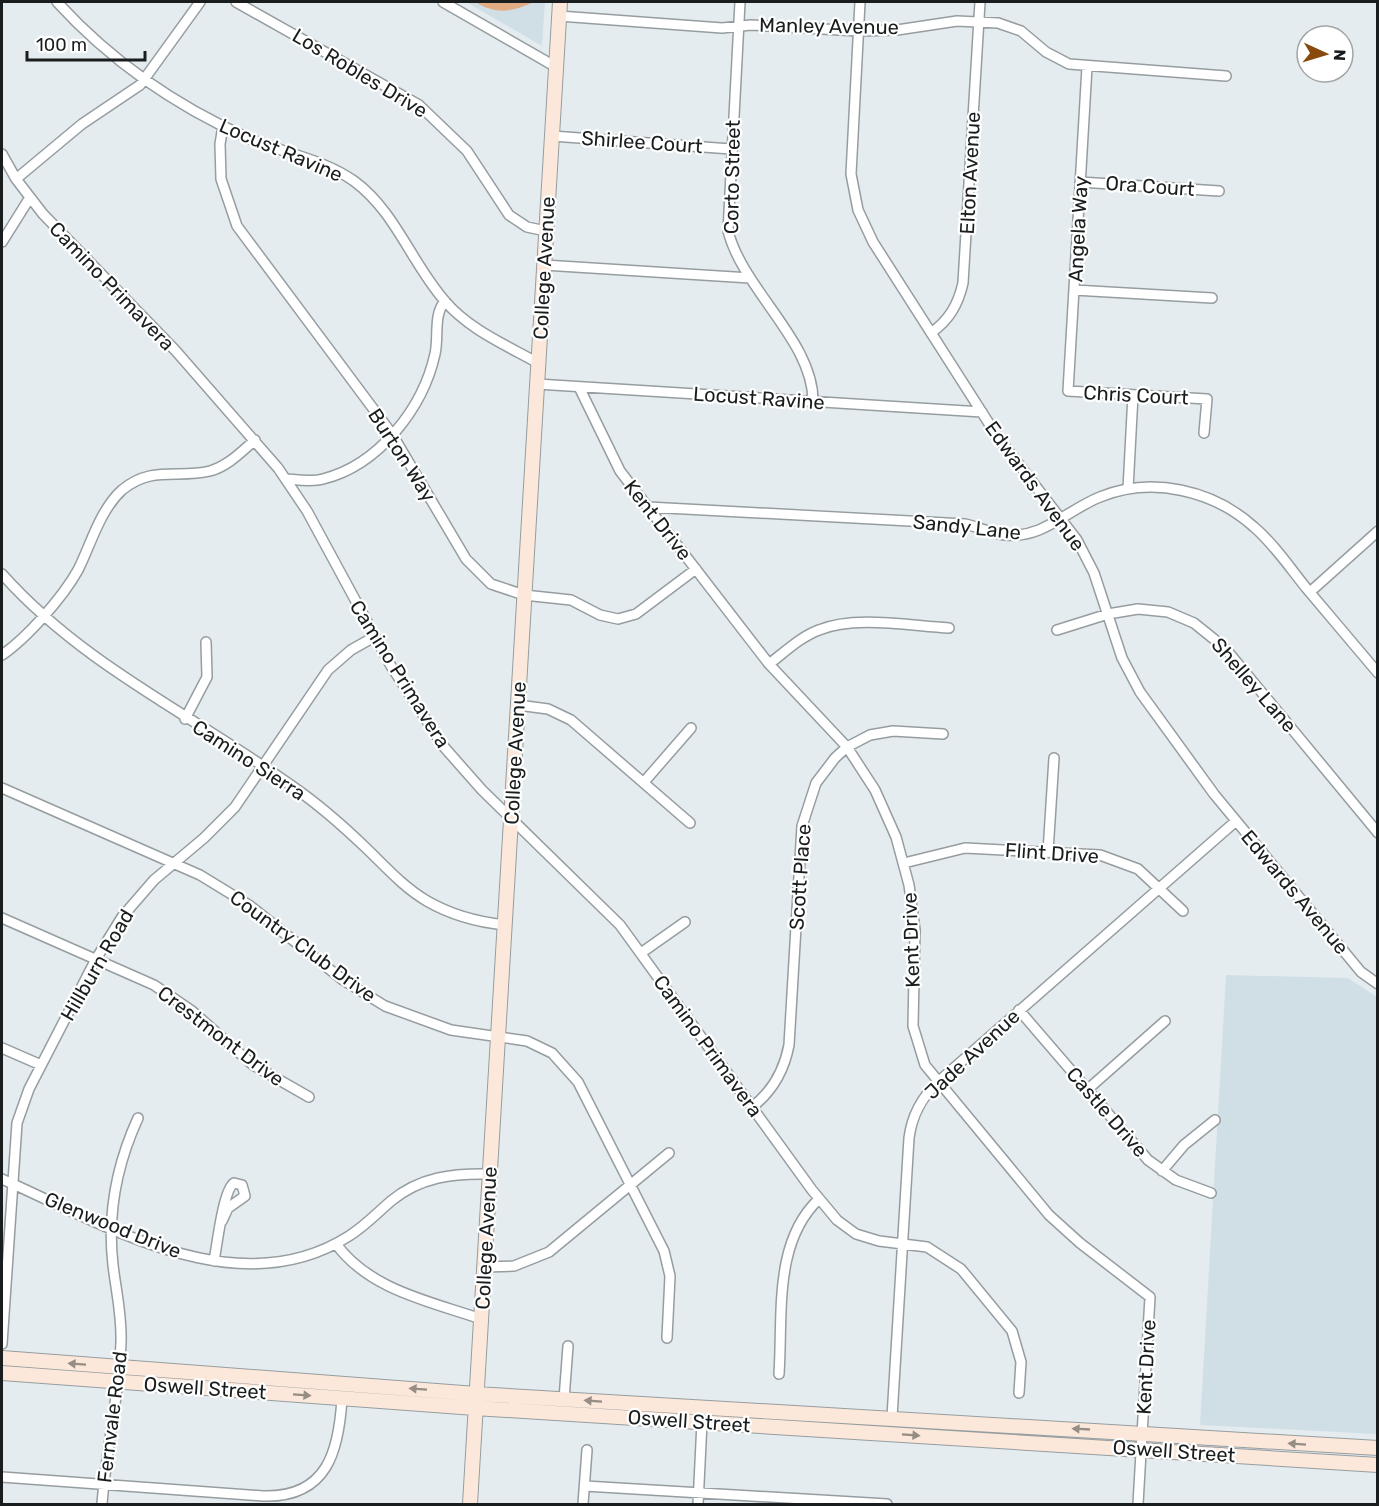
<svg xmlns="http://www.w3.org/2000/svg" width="1379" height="1506" viewBox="0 0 1379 1506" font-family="Rubik,sans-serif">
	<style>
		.built { fill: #d0dfe6 }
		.green { fill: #e2ac84 }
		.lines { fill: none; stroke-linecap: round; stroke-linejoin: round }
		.street-casing { stroke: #969da0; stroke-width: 12 }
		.secondary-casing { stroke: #969da0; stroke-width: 16 }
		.street { stroke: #fff; stroke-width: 9 }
		.secondary { stroke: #fce8da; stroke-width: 14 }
		.oneway { fill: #968d85 }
		.labels { text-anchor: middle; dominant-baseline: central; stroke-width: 4.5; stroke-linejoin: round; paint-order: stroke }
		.street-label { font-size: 20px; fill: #1a1d1e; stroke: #fff }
	</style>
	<rect width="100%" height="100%" fill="#e5ecef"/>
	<path class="built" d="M466 2H545L542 46Z
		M1226 975 1348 978 1377 997V1434L1200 1425Z"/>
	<path class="green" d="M475 2H534C511 12 497 15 475 2Z"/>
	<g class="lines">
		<defs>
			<path id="street" d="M57 2C110 60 176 106 248 138 283 153 323 159 354 181 395 211 411 262 444 300 468 329 506 345 538 363
				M236 2 419 105 467 151 509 215 527 227 546 231
				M443 2 556 67
				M740 2 728 231C743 290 814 342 813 402
				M860 2 851 174 858 210 873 242 997 436 1077 540 1094 573 1122 658 1140 692 1214 794 1361 972 1378 984
				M559 16 722 28 751 25 858 31 897 30 957 21 998 23 1021 31 1046 52 1069 64 1226 76
				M1087 67 1068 391 1207 399 1204 433
				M223 126 220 144 221 179 237 226 392 434 466 559 491 584 524 595 571 600 600 615 618 619 636 614 696 569
				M552 136 731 149
				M2 154 16 179 43 214 175 350 278 468 307 511 391 666 444 747 482 790 620 925 812 1190 837 1220 856 1234 879 1241 927 1247 961 1269 1012 1331 1021 1362 1019 1393
				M16 179 82 124 140 85 200 2
				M1080 182 1219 191
				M2 242 29 199
				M544 265 750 278
				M1074 290 1212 298
				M931 333C949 320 958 305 963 283L980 2
				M537 384 982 412
				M579 387 620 471 769 664 847 747 875 790 896 837 909 885 915 930 913 1026 925 1065 1049 1215 1080 1243 1150 1297 1138 1504
				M287 479C299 480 312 482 323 479 379 465 423 408 435 354 439 337 433 315 445 301
				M1128 489 1133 395
				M648 507 965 524C978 527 991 533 1005 535 1043 539 1067 510 1100 497 1152 476 1213 490 1254 527 1274 544 1290 568 1307 589 1331 617 1354 645 1378 673
				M2 574C84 666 193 715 292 786 318 804 342 825 365 847 385 866 403 887 427 901 451 915 477 922 505 925
				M1310 592 1378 531
				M1057 630 1108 614 1138 609 1168 612 1194 623 1225 648 1378 833
				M2 655C27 638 63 597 78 570 91 544 100 510 122 490 152 465 178 479 210 471 228 466 241 452 255 440
				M769 664C785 652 800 637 819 630 855 615 910 626 949 628
				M518 705 548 709 571 720 690 823
				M185 719 207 677 206 642
				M644 782 691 728
				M2 788 200 875 249 905 343 980 385 1006 451 1030 527 1041 552 1053 578 1082 664 1251 670 1276 667 1338
				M1048 852 1054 758
				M904 863 965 848 1100 855 1138 869 1183 911
				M2 918 154 985 192 1011 253 1065 309 1097
				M641 953 685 922
				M1019 1010 1148 1160 1176 1180 1211 1193
				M2 1048 41 1065
				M1087 1090 1165 1021
				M752 1107C773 1091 784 1071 789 1045L802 826 816 783 835 758 847 747 870 735 893 731 943 734
				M1162 1171 1184 1145 1215 1120
				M2 1179C106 1225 238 1307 349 1236 365 1226 377 1213 391 1201 420 1177 453 1173 490 1174
				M336 1244C370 1290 429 1301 481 1319
				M214 1261C217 1246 223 1190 234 1183L242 1185 245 1196 228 1208 222 1221
				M484 1267 514 1266 549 1252 669 1153
				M2 1344 17 1123 29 1089 96 959 122 917 154 880 204 838 235 807 328 670 351 650 374 637
				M779 1374C783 1315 773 1242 819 1199
				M564 1399 568 1346
				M892 1417 909 1138C912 1115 921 1098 938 1082L1236 821
				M2 1477 263 1496C328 1498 339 1450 342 1398
				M585 1486 887 1504
				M102 1504C106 1450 119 1397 121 1342 122 1315 116 1291 113 1265 107 1213 116 1166 138 1118
				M583 1504 587 1450
				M698 1504 702 1422"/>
			<path id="secondary" d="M2 1358 476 1394 1378 1448
				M2 1373 475 1408 1378 1465
				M470 1504 560 2"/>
		</defs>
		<use href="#street" class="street-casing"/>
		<use href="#secondary" class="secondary-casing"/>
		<use href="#street" class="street"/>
		<use href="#secondary" class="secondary"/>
	</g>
	<defs><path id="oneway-solid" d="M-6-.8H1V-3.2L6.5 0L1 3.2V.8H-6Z" transform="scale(1.5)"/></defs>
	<g class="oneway">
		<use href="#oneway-solid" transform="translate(77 1364) rotate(-176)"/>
		<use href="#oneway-solid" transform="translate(418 1389) rotate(-176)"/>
		<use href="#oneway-solid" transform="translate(302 1395) rotate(4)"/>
		<use href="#oneway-solid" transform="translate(593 1401) rotate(-176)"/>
		<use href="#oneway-solid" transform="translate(1081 1429) rotate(-177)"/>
		<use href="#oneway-solid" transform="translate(911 1435) rotate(4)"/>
		<use href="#oneway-solid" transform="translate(1297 1444) rotate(-176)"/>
	</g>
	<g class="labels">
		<g class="street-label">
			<text transform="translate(829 26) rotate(1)">Manley Avenue</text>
			<text transform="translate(360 73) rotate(31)">Los Robles Drive</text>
			<text transform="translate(642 142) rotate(4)">Shirlee Court</text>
			<text transform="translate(281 150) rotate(23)">Locust Ravine</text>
			<text transform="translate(970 173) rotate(-87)">Elton Avenue</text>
			<text transform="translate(732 177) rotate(-89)">Corto Street</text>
			<text transform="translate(1150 186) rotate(4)">Ora Court</text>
			<text transform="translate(1078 229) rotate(-87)">Angela Way</text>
			<text transform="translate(544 268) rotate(-87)">College Avenue</text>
			<text transform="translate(112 286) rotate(46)">Camino Primavera</text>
			<text transform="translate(1136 395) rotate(3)">Chris Court</text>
			<text transform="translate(759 398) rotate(4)">Locust Ravine</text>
			<text transform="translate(402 455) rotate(57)">Burton Way</text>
			<text transform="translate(1035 486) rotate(54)">Edwards Avenue</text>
			<text transform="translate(658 520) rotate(52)">Kent Drive</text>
			<text transform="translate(967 527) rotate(6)">Sandy Lane</text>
			<text transform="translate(400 674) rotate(58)">Camino Primavera</text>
			<text transform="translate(1254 685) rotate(49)">Shelley Lane</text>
			<text transform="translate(515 753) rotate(-87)">College Avenue</text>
			<text transform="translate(249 760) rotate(33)">Camino Sierra</text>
			<text transform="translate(1052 853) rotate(4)">Flint Drive</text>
			<text transform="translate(800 877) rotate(-86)">Scott Place</text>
			<text transform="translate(1295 892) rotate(50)">Edwards Avenue</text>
			<text transform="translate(911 940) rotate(-92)">Kent Drive</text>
			<text transform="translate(303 946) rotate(36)">Country Club Drive</text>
			<text transform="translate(97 965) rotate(-60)">Hillburn Road</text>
			<text transform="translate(221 1036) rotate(37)">Crestmont Drive</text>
			<text transform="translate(708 1046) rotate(54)">Camino Primavera</text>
			<text transform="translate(972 1054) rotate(-43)">Jade Avenue</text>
			<text transform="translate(1107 1112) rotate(49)">Castle Drive</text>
			<text transform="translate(113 1225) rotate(22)">Glenwood Drive</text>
			<text transform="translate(486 1238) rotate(-87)">College Avenue</text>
			<text transform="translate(1146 1367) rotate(-87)">Kent Drive</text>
			<text transform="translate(205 1388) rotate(4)">Oswell Street</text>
			<text transform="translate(112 1417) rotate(-83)">Fernvale Road</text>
			<text transform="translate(689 1421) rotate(4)">Oswell Street</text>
			<text transform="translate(1174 1451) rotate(4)">Oswell Street</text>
		</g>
	</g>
	<rect width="1379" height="1506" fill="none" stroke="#1a1d1e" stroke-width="6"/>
	<g transform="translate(1325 54) rotate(94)"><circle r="28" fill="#ffffff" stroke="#a3a5a5" stroke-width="1.5"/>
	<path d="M0-4.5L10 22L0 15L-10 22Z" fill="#884a0c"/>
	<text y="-9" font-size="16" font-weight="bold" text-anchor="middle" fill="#1a1d1e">N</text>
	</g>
	<path d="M27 51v9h118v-9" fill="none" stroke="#1a1d1e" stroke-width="3"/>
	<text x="36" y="51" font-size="18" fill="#1a1d1e" stroke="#ffffff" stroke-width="4.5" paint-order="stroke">100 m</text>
</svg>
